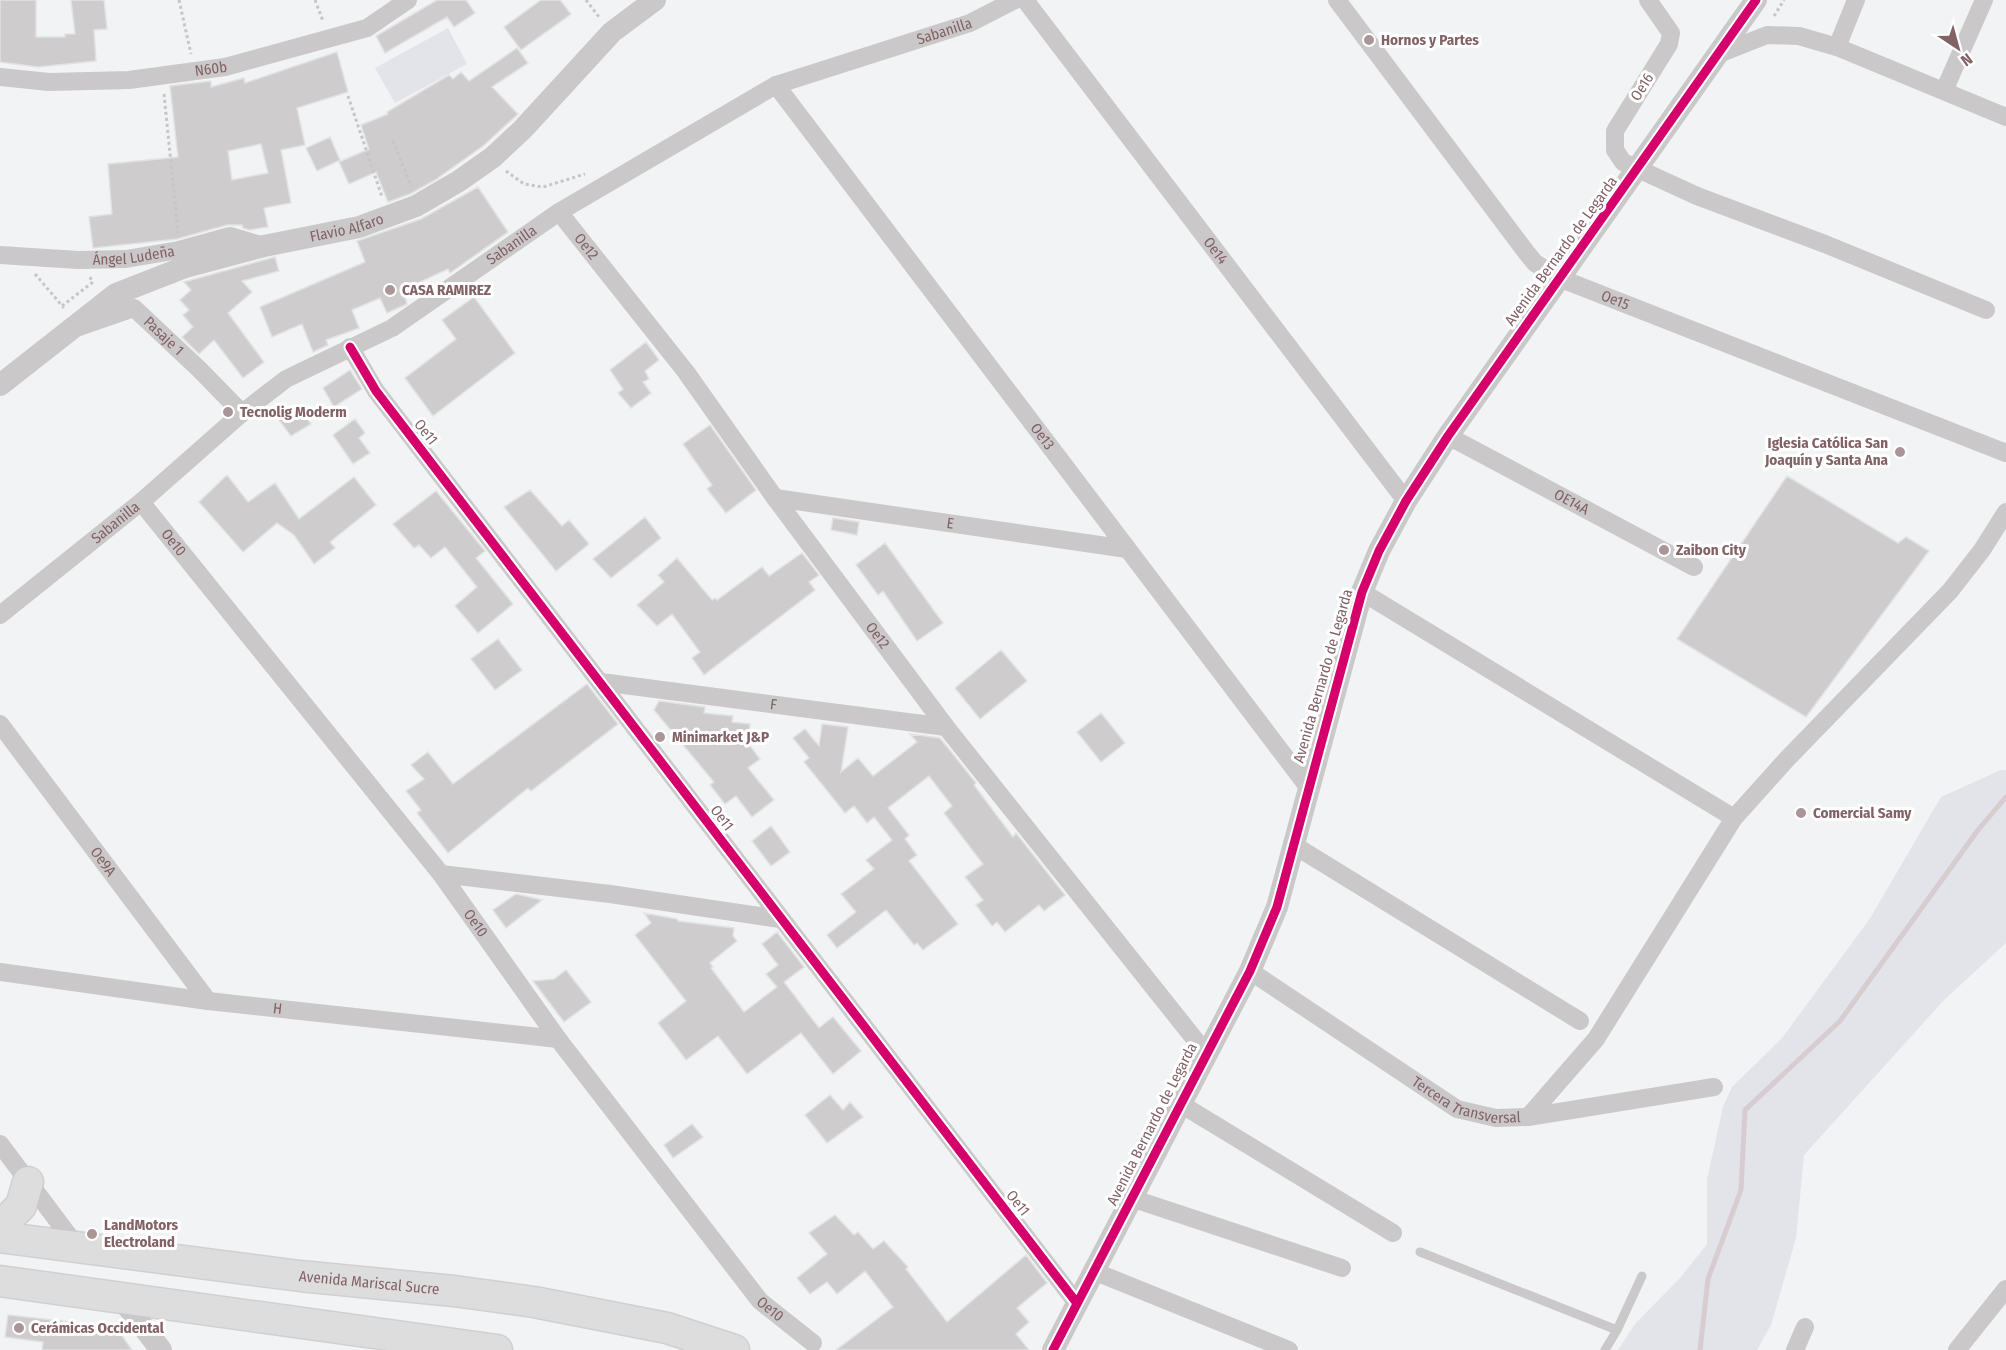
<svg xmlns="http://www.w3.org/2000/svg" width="2006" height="1350" viewBox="0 0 2006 1350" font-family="'Fira Sans Condensed',sans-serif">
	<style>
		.green { fill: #e3e3ea }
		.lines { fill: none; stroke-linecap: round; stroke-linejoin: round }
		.stream { stroke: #d7cccf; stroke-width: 5 }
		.building { fill: #cecccd; stroke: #e1e2e3; stroke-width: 1.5; fill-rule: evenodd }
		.primary-casing { stroke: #d1d0d1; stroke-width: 33 }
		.path { stroke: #c7c5c6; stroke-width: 3; stroke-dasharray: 3 3; stroke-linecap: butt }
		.service { stroke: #cac8c8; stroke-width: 9 }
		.minor { stroke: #cac8c8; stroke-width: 18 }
		.tertiary { stroke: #cac8c8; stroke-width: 22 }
		.primary { stroke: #dedddd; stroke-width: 30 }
		.cycleway-casing { stroke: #fff; stroke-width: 13 }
		.cycleway { stroke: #d6006c; stroke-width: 9 }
		.poi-dot { fill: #aa9598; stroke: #fff; stroke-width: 2 }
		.labels { text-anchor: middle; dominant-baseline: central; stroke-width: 6; stroke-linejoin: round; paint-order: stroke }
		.street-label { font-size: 15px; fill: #836266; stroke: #fff }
		.poi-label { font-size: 15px; font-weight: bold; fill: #836266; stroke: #fff; text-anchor: start }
	</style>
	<rect width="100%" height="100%" fill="#f1f3f4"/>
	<path class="green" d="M448 28 467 64 395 103 375 68Z
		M2001 770H2006V943L1945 999 1804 1155 1796 1238 1771 1325 1757 1350H1618L1635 1324 1680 1278 1707 1244V1179L1723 1107 1732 1087 1782 1038 1869 920 1941 797Z"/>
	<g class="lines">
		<path class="stream" d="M1700 1350 1708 1279 1741 1190 1745 1110 1840 1021 1978 830 2006 797"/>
	</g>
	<path class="building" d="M0 0H36V37H65V34H75L71 0H104L107 29 94 30 96 61 38 67 0 62Z
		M437 0H466L475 13 454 27 447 17 385 53 376 36Z
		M541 0H560L571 14 521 50 504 27Z
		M517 48 528 63 492 87 518 114 483 146 435 180 410 194 388 202 376 172 349 184 339 162 369 149 361 125 388 114 387 112 449 75 453 79 461 72 469 81Z
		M337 52 348 92 297 108 305 145 281 150 291 203 264 208 268 227 250 230 243 228 242 225H227L177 239 93 248 89 217 112 214 108 164 178 157 170 86 211 81V87L244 78 245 83ZM261 144 268 173 232 180 228 151Z
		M330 137 340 160 317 171 306 148Z
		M478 187 508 232 450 273 448 269 403 290 407 304 387 313 380 298 352 310 359 328 326 340 328 345 313 352 302 324 272 337 260 307 365 262 357 241 421 219Z
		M275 257 279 271 242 281 252 292 228 313 264 362 243 378 214 340 199 354 182 337 193 327 183 315 189 310 180 300 191 290 184 282Z
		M474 297 515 353 433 416 405 378 456 339 442 320Z
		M646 342 659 360 645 371 649 379 643 382 651 393 631 408 618 393 623 389 610 370Z
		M350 370 362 389 334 407 323 388Z
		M297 404 311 424 291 436 276 416Z
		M355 419 365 433 359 438 370 453 353 464 333 435Z
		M710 425 756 490 726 513 707 489 712 485 683 444Z
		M227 475 248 502 275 483 299 519 354 477 376 505 330 542 335 548 314 564 294 535 277 523 243 552 199 502Z
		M1787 476 1898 543 1906 537 1929 551 1806 717 1677 639Z
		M530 490 562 526 569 520 589 544 556 571 504 507Z
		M436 491 485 551 476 558 513 604 478 633 455 606 477 587 445 547 431 558 419 545 414 548 393 524Z
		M645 517 661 538 611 578 593 559Z
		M833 518 859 522 857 535 831 530Z
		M885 543 943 623 917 641 883 591 878 595 856 565Z
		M802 553 819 575 809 582 815 590 704 675 692 658 700 652 672 614 657 626 637 605 664 582 658 575 677 558 712 600 715 598 717 600 762 567 769 576Z
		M498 639 522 670 495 690 471 659Z
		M1001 650 1027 681 980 719 955 688Z
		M587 684 618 724 531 791 528 788 448 853 417 813 421 810 406 791 424 779 411 765 428 752 453 784Z
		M659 701 705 707 704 713 733 716 732 722 750 724 748 743 760 759 748 768 774 800 752 817 736 796 725 804 710 785 714 782 654 710Z
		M1101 713 1125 743 1101 762 1077 732Z
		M822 724 848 727 841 772 858 758 873 776 917 742 910 734 940 738 976 783 974 785 1013 837 1016 833 1065 895 1044 911 1039 905 1005 932 997 922 992 926 976 905 983 900 965 877 983 864 944 813 952 806 929 776 888 808 909 835 905 839 917 855 909 861 958 924 923 950 917 943 914 945 886 910 837 948 827 935 856 912 841 894 874 869 866 860 892 840 874 817 867 823 854 806 845 813 804 762 809 758 793 738 805 729 819 746Z
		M771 826 790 852 771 866 752 841Z
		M516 894 542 900 506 928 493 910Z
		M644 913 677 919 678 921 734 928 733 936 737 941 710 963 713 967 711 968 744 1012 777 987 766 974 778 965 762 944 777 932 804 967 784 982 819 1028 833 1017 861 1051 833 1074 801 1033 747 1074 718 1036 686 1060 658 1023 686 1001 635 935 651 923Z
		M566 970 591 1002 564 1022 533 981 554 979Z
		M830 1095 843 1110 850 1102 863 1117 827 1143 805 1115Z
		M692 1124 703 1137 673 1158 664 1145Z
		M835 1215 854 1235 858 1232 873 1249 884 1241 908 1267 906 1269 947 1322 1026 1255 1047 1283 1017 1308 1029 1322 1016 1334 1029 1350H836L893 1307 865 1271 837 1294 827 1282 810 1294 797 1278 827 1254 809 1233Z
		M8 1315 116 1327 132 1350H42L43 1342 5 1337Z"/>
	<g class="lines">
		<defs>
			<g id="primary">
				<path d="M0 1226 21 1206 28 1182"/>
				<path id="s17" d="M0 1237 300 1276 454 1291 534 1302 667 1328 734 1350"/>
				<path d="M0 1281 497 1350"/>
			</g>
		</defs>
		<use href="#primary" class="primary-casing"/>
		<path class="path" d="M179 0 191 54
			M315 0 323 21
			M586 0 599 17
			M1774 16 1784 0
			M164 94 178 233
			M348 96 382 197
			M393 141 411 186
			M506 171 524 184 543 187 585 174
			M35 274 64 308
			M62 306 93 282 89 276"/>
		<path class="service" d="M1420 1252 1617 1330
			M1605 1350 1617 1330 1642 1276"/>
		<g class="minor">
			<path id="s1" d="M1025 0 1406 501"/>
			<path id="s2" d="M1337 0 1526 252 1535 263 1559 278 2006 453"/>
			<path d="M1648 0 1671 33 1669 44 1615 131V150L1623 162 1697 196 1825 244 1986 310"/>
			<path d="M1837 47 1856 0"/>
			<path d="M1719 54 1767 35 1799 36 1837 47 2006 117"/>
			<path id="s3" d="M0 77 49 82 129 80 225 67 367 28 408 0"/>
			<path id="s4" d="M776 85 1308 787"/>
			<path d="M1944 91 1984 0"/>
			<path id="s5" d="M559 212 686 372 775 498 946 727 1205 1052"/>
			<path id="s6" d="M0 255 78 260 126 259 179 250 230 236 264 246"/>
			<path id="s7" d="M79 327 134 308 199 369 242 413"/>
			<path d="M350 347 376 391 1076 1302"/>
			<path id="s8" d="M1448 436 1694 567"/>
			<path id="s9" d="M775 498 1127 549"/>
			<path id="s10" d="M141 502 441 874 558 1039 760 1301 813 1343"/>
			<path d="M1362 592 1734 818"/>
			<path id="s11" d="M0 615 141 502 242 413 286 379 392 328 559 212 776 85 970 23 1015 0"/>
			<path id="s12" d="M601 682 946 727"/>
			<path id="s13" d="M0 724 208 1001"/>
			<path d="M1292 844 1580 1021"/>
			<path d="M441 874 610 894 780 919"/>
			<path id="s14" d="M1250 971 1457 1109 1496 1118 1528 1117 1714 1087"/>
			<path id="s15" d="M0 972 208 1001 558 1039"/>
			<path d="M1179 1103 1393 1233"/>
			<path d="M1528 1117 1596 1039 1734 818 1787 759 1950 591 1982 550 2006 512"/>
			<path d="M0 1144 78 1248"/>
			<path d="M1131 1198 1342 1268"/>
			<path d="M1093 1271 1289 1350"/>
			<path d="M1795 1350 1805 1327"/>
			<path d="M1957 1350 2006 1289"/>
		</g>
		<g class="tertiary">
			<path id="s16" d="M0 385 116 294 185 267 264 246 359 227 416 206 459 181 493 157 523 129 612 32 655 0"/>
			<path d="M121 1298 161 1350"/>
			<path d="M1053 1350 1250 971 1277 907 1362 592 1379 551 1406 501 1448 436 1756 0"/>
		</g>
		<use href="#primary" class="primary"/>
		<defs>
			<path id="cycleway" d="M350 347 376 391 1076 1302
				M1053 1350 1250 971 1277 907 1362 592 1379 551 1406 501 1448 436 1756 0"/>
		</defs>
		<use href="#cycleway" class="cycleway-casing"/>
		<use href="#cycleway" class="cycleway"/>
	</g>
	<g class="poi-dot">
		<circle cx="1369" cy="40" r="6"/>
		<circle cx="390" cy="290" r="6"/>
		<circle cx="228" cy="412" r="6"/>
		<circle cx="1900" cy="452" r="6"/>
		<circle cx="1664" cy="550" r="6"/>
		<circle cx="660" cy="737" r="6"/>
		<circle cx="1801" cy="813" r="6"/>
		<circle cx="92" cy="1234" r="6"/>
		<circle cx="19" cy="1328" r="6"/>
	</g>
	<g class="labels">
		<g class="street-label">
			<text stroke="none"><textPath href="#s11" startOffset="1120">Sabanilla</textPath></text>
			<text stroke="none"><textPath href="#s3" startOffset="212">N60b</textPath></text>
			<text transform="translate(1642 87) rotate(-58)">Oe16</text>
			<text stroke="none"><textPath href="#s16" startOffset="388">Flavio Alfaro</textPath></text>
			<text stroke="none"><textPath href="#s11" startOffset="634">Sabanilla</textPath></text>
			<text stroke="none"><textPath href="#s5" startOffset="44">Oe12</textPath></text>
			<text stroke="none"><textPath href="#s1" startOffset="315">Oe14</textPath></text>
			<text transform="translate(1561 251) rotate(-54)">Avenida Bernardo de Legarda</text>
			<text stroke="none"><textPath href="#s6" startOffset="134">Ángel Ludeña</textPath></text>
			<text stroke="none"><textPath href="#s2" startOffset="418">Oe15</textPath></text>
			<text stroke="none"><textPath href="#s7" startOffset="99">Pasaje 1</textPath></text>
			<text transform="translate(426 432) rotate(52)">Oe11</text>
			<text stroke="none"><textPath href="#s4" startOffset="441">Oe13</textPath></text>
			<text stroke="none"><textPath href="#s8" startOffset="140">OE14A</textPath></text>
			<text stroke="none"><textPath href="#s9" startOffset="177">E</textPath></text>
			<text stroke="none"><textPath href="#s11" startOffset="148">Sabanilla</textPath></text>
			<text stroke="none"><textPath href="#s10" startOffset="52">Oe10</textPath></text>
			<text stroke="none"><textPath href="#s5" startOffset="530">Oe12</textPath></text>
			<text transform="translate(1323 676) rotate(-74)">Avenida Bernardo de Legarda</text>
			<text stroke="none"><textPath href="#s12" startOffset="174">F</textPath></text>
			<text transform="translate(722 818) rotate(53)">Oe11</text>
			<text stroke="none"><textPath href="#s13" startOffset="172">Oe9A</textPath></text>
			<text stroke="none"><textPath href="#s10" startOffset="538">Oe10</textPath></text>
			<text stroke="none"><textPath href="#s15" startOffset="280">H</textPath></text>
			<text stroke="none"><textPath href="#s14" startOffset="255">Tercera Transversal</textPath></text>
			<text transform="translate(1152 1124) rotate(-63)">Avenida Bernardo de Legarda</text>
			<text transform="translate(1018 1203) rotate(52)">Oe11</text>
			<text stroke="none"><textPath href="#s17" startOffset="372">Avenida Mariscal Sucre</textPath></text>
			<text stroke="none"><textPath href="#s10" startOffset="1024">Oe10</textPath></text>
		</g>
		<g class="poi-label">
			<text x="1381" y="40">Hornos y Partes</text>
			<text x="402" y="290">CASA RAMIREZ</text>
			<text x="240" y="412">Tecnolig Moderm</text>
			<text x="1888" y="443" text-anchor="end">Iglesia Católica San<tspan x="1888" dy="17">Joaquín y Santa Ana</tspan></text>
			<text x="1676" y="550">Zaibon City</text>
			<text x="672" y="737">Minimarket J&amp;P</text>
			<text x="1813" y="813">Comercial Samy</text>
			<text x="104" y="1225">LandMotors<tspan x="104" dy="17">Electroland</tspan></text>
			<text x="31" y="1328">Cerámicas Occidental</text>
		</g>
	</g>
	<g transform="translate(1958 48) rotate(144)" stroke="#ffffff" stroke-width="4.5" paint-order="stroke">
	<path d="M0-4.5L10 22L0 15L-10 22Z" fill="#836266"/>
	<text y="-9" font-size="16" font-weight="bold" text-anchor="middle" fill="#836266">N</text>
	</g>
</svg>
